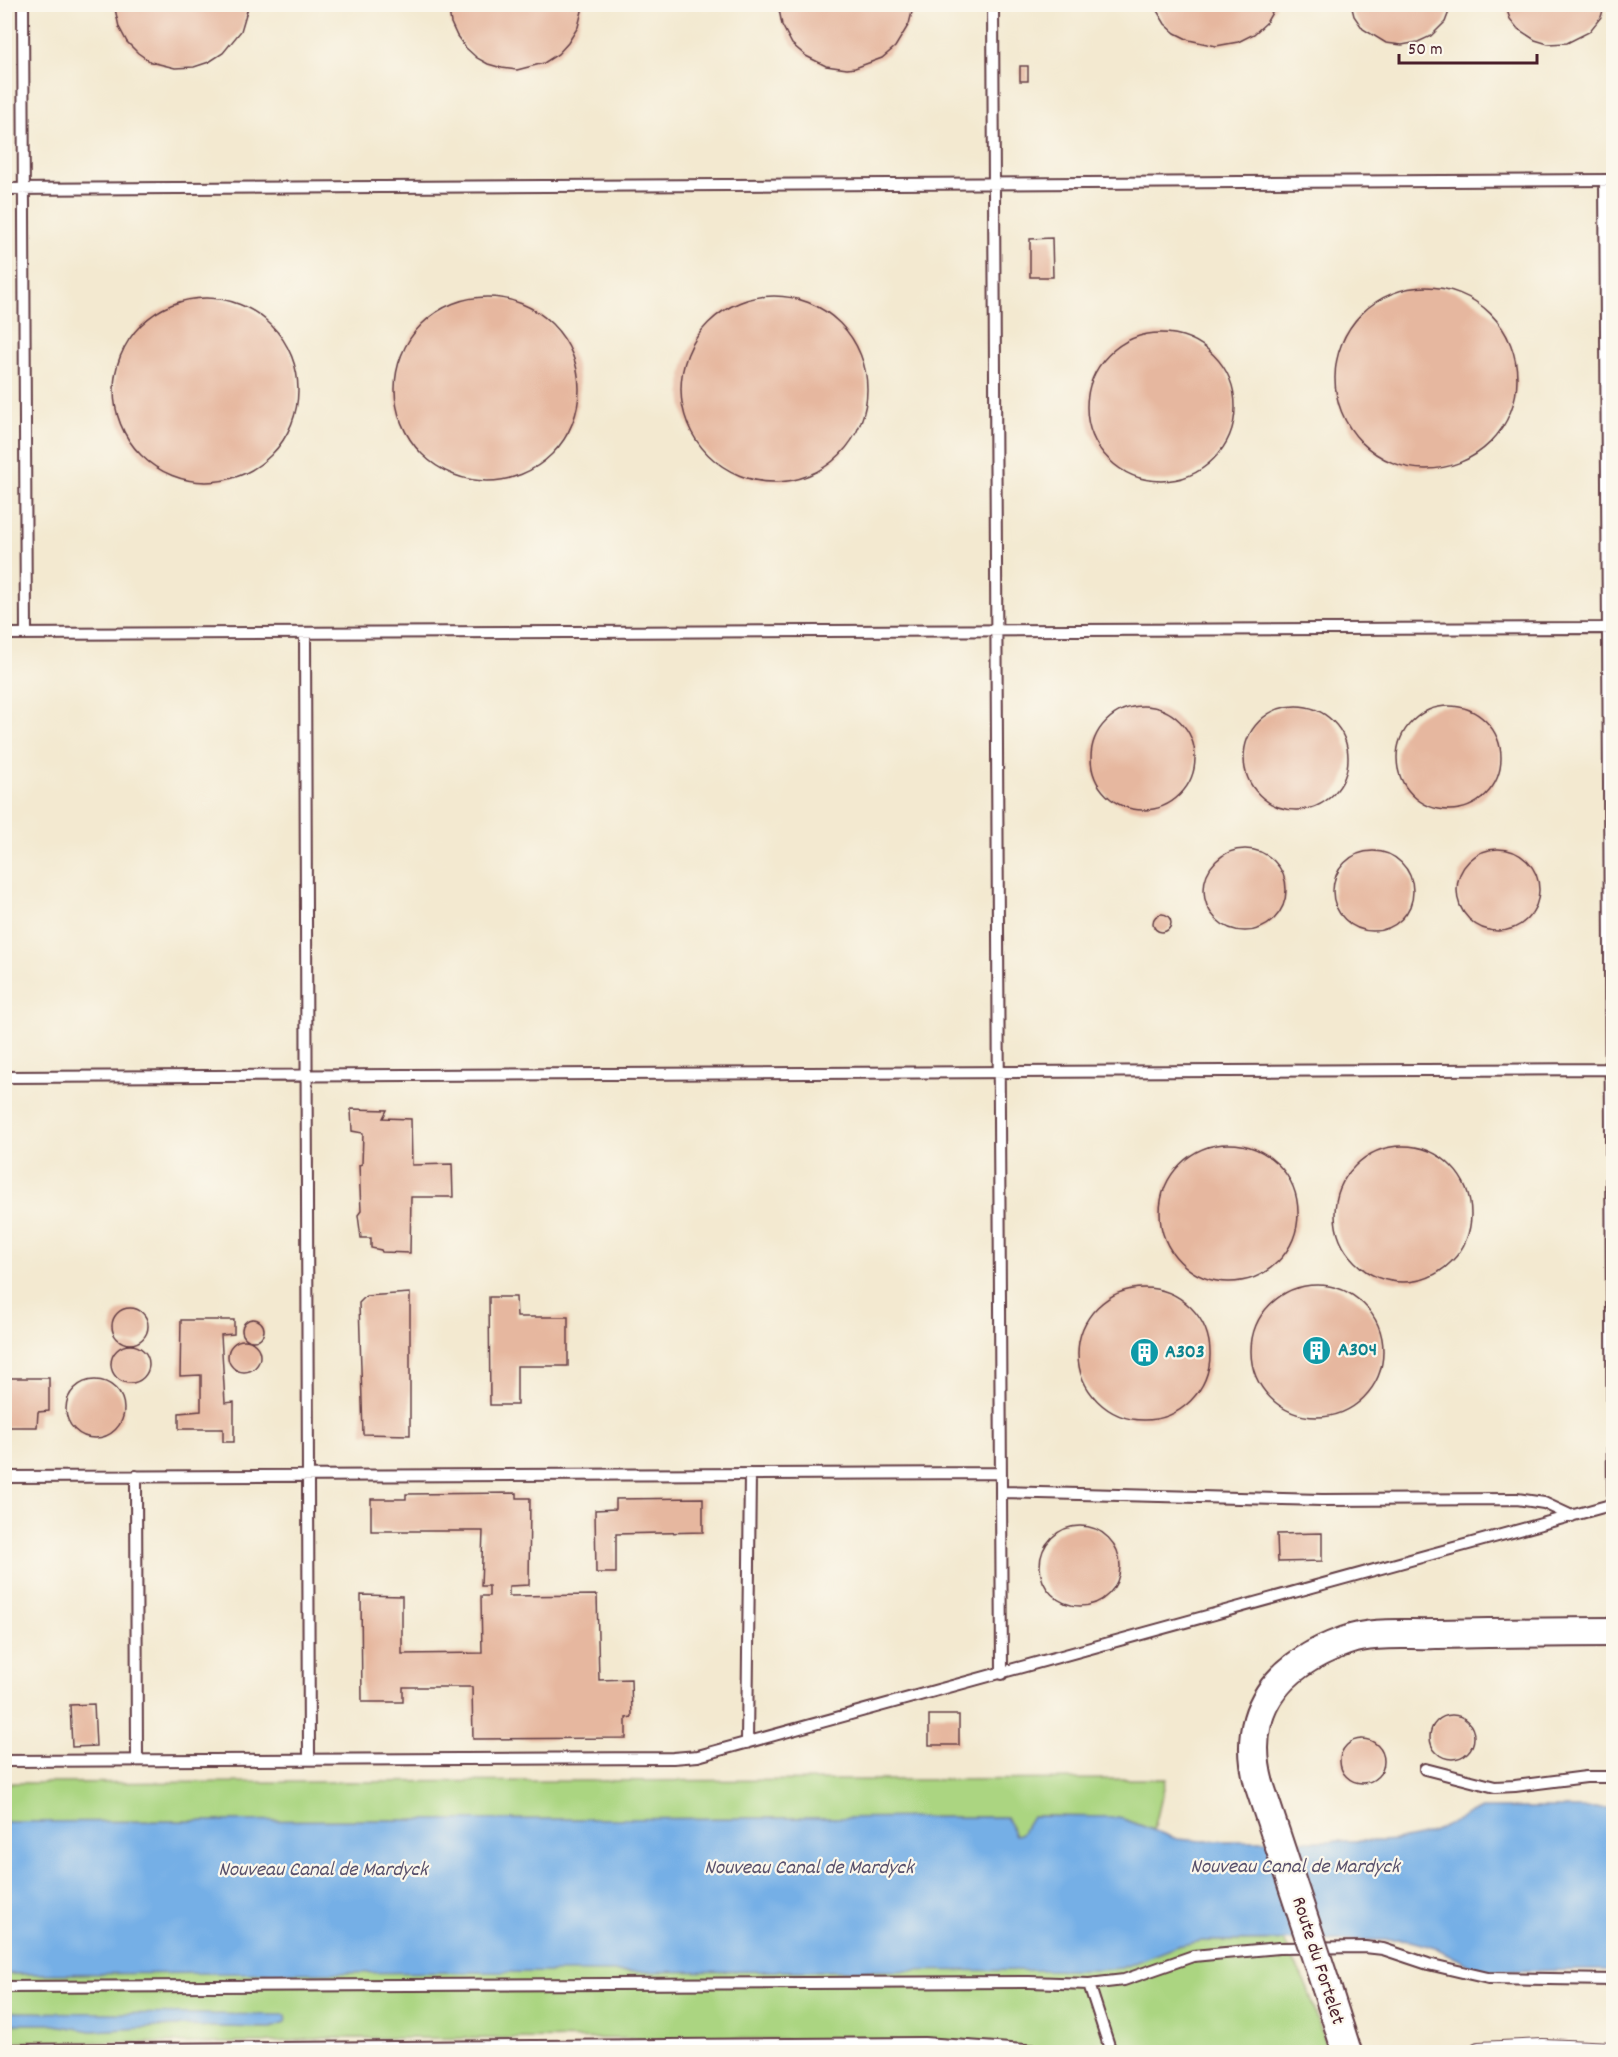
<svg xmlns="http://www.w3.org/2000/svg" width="1618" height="2057" viewBox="0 0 1618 2057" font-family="Dekko,sans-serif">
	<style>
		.green { fill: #abd581; stroke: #7a7a56; stroke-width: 1.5 }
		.water { fill: #75afe6; stroke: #606788; stroke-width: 1.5 }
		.building { fill: #e6b79f }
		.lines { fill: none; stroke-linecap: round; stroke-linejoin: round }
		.service-casing { stroke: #633d44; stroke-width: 14 }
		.minor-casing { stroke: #633d44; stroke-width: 22 }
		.secondary-casing { stroke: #633d44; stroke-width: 32 }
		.service { stroke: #fff; stroke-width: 10 }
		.minor { stroke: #fff; stroke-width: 20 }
		.secondary { stroke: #fff; stroke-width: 28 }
		.secondary-bridge-casing { stroke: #633d44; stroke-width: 32; stroke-linecap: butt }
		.secondary-bridge { stroke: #fff; stroke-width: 28 }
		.labels { text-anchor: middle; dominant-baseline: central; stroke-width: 4.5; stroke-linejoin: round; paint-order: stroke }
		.culture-label { font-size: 20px; font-weight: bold; fill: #0d838f; stroke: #fbf7ec; text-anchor: start }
		.street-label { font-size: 20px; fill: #4a1f2b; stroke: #fbf7ec }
		.water-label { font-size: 21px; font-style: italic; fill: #59516c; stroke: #fbf7ec }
	</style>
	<rect width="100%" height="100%" fill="#fbf7ec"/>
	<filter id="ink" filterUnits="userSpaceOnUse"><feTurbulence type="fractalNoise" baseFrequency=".0167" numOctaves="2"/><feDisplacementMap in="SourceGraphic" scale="12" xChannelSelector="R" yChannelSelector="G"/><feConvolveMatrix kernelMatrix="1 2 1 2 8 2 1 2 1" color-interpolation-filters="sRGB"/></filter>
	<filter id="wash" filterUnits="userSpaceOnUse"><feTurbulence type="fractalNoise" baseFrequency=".008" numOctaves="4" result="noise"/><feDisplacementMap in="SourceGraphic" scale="24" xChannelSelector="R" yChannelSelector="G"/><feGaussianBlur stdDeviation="1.35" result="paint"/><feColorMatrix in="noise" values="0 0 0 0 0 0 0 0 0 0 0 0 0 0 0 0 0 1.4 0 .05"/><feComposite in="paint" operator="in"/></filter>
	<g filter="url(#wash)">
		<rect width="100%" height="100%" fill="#f3e9d0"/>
		<path class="green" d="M1166 1779 1154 1830 1123 1819 1111 1817 1033 1816 1021 1834 1015 1835 1006 1817 5 1822 4 1783Z
			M1201 1941H1284L1308 1989 1328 2052H806L783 2039 327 2038 261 2043 5 2042V2024H49L92 2031 176 2026 271 2028 285 2023 286 2016 5 2012 4 1974 1121 1968 1177 1946Z"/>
		<path class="water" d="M1481 1808H1613V1970L1481 1971 1436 1948 1410 1941 1398 1940 1201 1941 1177 1946 1121 1968 1098 1970 5 1974 4 1822 1006 1817 1015 1835 1021 1834 1032 1816 1111 1817 1123 1819 1177 1839 1202 1841H1380C1425 1840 1442 1828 1481 1808Z
			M5 2012 286 2015 285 2023 271 2028 176 2026 92 2031 49 2024H5Z"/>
		<g id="blocks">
			<path class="building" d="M114 4H249L241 31 223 53 209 62 194 67 175 68 151 62 138 53 127 42 119 27Z
				M448 4H582V11L578 27 568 43 558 54 544 63 517 70 502 68 488 64 477 58 465 47 457 36 451 23Z
				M778 4H914L909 24 895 47 882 58 855 68 847 69 826 66 806 56 792 44 782 25Z
				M1153 4H1277L1266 23 1254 34 1238 42 1216 46 1189 40 1175 33 1165 24Z
				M1351 4H1452L1445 22 1431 36 1418 42 1402 45 1386 43 1363 29 1354 16Z
				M1505 4H1605L1601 17 1589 32 1567 43 1548 44 1535 40 1518 29 1510 19Z
				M1020 66H1028V81H1020Z
				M1052 238 1053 277H1030V239Z
				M1335 378a91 91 0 1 1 182 0a91 91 0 1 1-182 0Z
				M681 389a93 93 0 1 1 186 0a93 93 0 1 1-186 0Z
				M395 389a92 92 0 1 1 184 0a92 92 0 1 1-184 0Z
				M114 390a92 92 0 1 1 184 0a92 92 0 1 1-184 0Z
				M1087 407a74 74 0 1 1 148 0a74 74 0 1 1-148 0Z
				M1244 758a52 52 0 1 1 104 0a52 52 0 1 1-104 0Z
				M1091 758a52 52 0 1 1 104 0a52 52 0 1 1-104 0Z
				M1397 758a52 52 0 1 1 104 0a52 52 0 1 1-104 0Z
				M1204 890a41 41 0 1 1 82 0a41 41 0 1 1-82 0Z
				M1457 890a41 41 0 1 1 82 0a41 41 0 1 1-82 0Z
				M1333 891a40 40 0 1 1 80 0a40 40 0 1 1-80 0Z
				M1153 923a9 9 0 1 1 18 0a9 9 0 1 1-18 0Z
				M351 1109 387 1110 383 1118 411 1119 412 1165 452 1164 453 1197H411L410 1253 382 1252 381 1250 371 1248V1238H361L358 1215 361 1211 359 1165 362 1164 363 1133 352 1131Z
				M1160 1213a69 69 0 1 1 138 0a69 69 0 1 1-138 0Z
				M1335 1214a68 68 0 1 1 136 0a68 68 0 1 1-136 0Z
				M1251 1351a66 66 0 1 1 132 0a66 66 0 1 1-132 0Z
				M1078 1354a66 66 0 1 1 132 0a66 66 0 1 1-132 0Z
				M410 1293V1435L363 1434 359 1303 366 1296Z
				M489 1297H516L517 1317H568V1366H517V1405H490Z
				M112 1326a18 18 0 1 1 36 0a18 18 0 1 1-36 0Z
				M242 1330a11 11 0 1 1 22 0a11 11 0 1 1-22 0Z
				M181 1320H234V1334L221 1335 225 1403 234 1402V1442H223V1429H179V1413L201 1411V1375L180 1376Z
				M228 1356a16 16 0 1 1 32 0a16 16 0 1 1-32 0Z
				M111 1364a19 19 0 1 1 38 0a19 19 0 1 1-38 0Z
				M4 1378H49V1411L38 1412 37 1427H7V1430H4Z
				M66 1409a29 29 0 1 1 58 0a29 29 0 1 1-58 0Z
				M517 1493V1498H530L529 1585 509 1586V1596L597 1595 599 1680 631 1679 632 1717 626 1718V1738L473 1739 472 1687H403V1702H362L361 1595 402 1596V1654L482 1653 481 1596H489V1586H481L483 1531H371V1499H406V1494Z
				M703 1498V1532L616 1534V1573H596L595 1510 616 1509V1499Z
				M1040 1566a40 40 0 1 1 80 0a40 40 0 1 1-80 0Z
				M1322 1533V1561L1278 1562 1277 1534Z
				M94 1704 96 1746 72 1747 70 1705Z
				M929 1715H959V1745H929Z
				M1430 1737a22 22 0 1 1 44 0a22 22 0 1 1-44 0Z
				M1340 1761a22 22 0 1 1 44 0a22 22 0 1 1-44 0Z"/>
		</g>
	</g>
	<g filter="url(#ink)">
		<use href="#blocks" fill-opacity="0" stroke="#633d44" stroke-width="1.5"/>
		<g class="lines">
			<defs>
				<path id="service" d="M23 4 26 634
					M993 4 1002 1674
					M1605 180C1609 621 1610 1063 1613 1504
					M4 189 1614 180
					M305 633 309 1759
					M4 634 1614 628
					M4 1077 1614 1069
					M136 1476 137 1760
					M4 1477 1001 1473
					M1001 1492 1322 1500 1517 1499 1544 1503 1572 1516
					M747 1743 750 1474
					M4 1761 673 1758 698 1756 1614 1504
					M1425 1769 1495 1787 1515 1786 1586 1777H1614
					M4 1987 1029 1982 1089 1984
					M4 2050 924 2043 1054 2052
					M1111 2052 1089 1984 1124 1980 1193 1956 1279 1948 1365 1947 1383 1949 1428 1964 1488 1978 1614 1980"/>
				<path id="minor" d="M1479 2052 1542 2049 1614 2052"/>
				<path id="secondary" d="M1259 1784C1240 1712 1277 1665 1345 1641 1372 1631 1406 1635 1435 1634 1495 1633 1554 1632 1614 1632
					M1326 1986 1347 2052"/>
			</defs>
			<use href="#service" class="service-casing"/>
			<use href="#minor" class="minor-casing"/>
			<use href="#secondary" class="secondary-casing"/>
			<use href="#service" class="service"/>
			<use href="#minor" class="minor"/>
			<use href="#secondary" class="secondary"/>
			<defs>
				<path id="secondary-bridge" d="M1259 1784 1326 1986"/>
			</defs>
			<use href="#secondary-bridge" class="secondary-bridge-casing"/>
			<use href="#secondary-bridge" class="secondary-bridge"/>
		</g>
	</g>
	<defs>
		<symbol id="building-disc" viewBox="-11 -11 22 22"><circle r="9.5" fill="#0f9aa8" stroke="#fbf7ec"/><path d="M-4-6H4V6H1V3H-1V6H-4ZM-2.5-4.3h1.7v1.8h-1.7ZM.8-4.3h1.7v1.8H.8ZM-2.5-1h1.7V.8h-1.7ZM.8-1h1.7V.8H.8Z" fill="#fff"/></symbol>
	</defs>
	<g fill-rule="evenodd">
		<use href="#building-disc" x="1300" y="1334" width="33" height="33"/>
		<use href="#building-disc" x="1128" y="1336" width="33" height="33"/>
	</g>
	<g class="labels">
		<g class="culture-label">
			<text x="1338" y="1351">A304</text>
			<text x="1165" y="1353">A303</text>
		</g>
		<g class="street-label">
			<text transform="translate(1317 1961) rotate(72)">Route du Fortelet</text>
		</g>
		<g class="water-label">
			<text x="1295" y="1868">Nouveau Canal de Mardyck</text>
			<text x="809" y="1869">Nouveau Canal de Mardyck</text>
			<text x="323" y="1871">Nouveau Canal de Mardyck</text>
		</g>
	</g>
	<rect width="1618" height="2057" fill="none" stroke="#fbf7ec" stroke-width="24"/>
	<path d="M1399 54v9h138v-9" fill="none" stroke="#4a1f2b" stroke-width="3"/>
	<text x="1408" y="54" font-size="18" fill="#4a1f2b" stroke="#fbf7ec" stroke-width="4.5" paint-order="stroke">50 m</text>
</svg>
